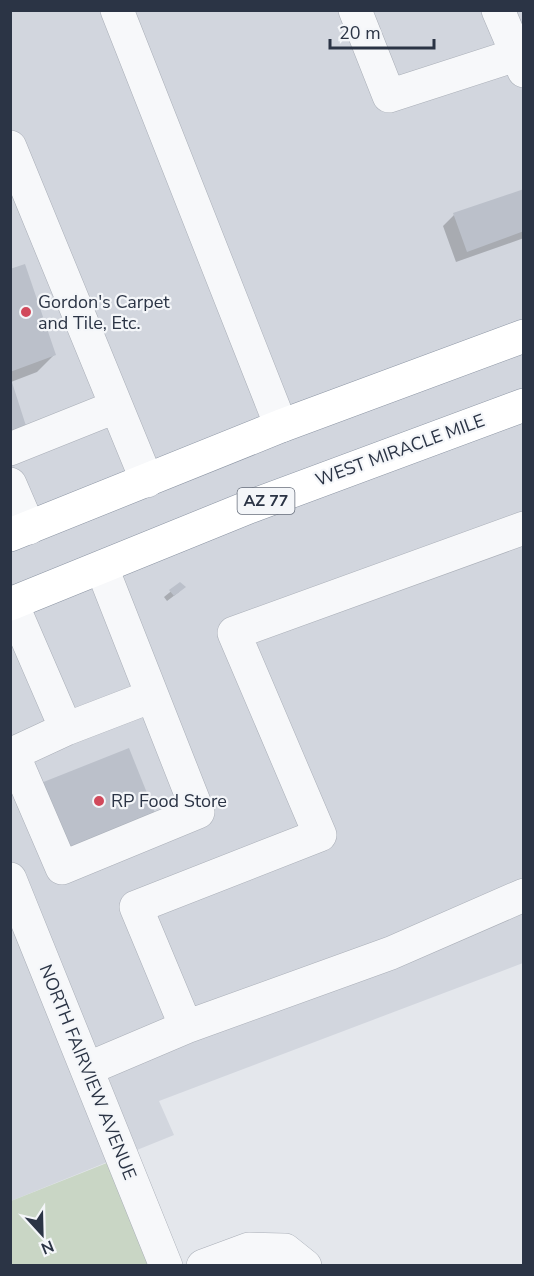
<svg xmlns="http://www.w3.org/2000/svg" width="534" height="1276" viewBox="0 0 534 1276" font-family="'Nunito Sans',sans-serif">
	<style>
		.built { fill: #d2d6de }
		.green { fill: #c9d6c5 }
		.shadow { fill: #0003 }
		.building { fill: #bbc0ca }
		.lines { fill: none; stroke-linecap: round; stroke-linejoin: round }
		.minor-casing { stroke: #a9aeb7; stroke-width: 34 }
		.highway-casing { stroke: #8b94a3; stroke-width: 34 }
		.minor { stroke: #f7f8fa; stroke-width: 33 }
		.highway { stroke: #fff; stroke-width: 33 }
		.poi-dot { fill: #d1495b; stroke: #f4f6f9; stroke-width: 2 }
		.labels { text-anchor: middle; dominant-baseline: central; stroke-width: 4.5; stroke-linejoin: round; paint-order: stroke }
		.shield { fill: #f4f6f9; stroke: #676e7b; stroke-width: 1.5 }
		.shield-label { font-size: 16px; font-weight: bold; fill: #2b3445 }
		.poi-label { font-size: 18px; fill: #2b3445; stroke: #f4f6f9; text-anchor: start }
		.street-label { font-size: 18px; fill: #2b3445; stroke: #f4f6f9 }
	</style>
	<rect width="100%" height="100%" fill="#e4e7ec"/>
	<path class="built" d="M11 11H523V963L159 1101 174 1135 11 1201Z"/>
	<path class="green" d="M122 1157 166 1265 11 1266V1201Z"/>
	<path class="shadow" d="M524 190V238L456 262 443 226 454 215Z
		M10 270 54 355 37 372 11 382 10 444Z
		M180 584 179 592 167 601 164 597Z"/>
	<path class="building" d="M524 189V231L467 252 453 213Z
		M25 264 56 355 10 372V269Z
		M10 376 27 429 10 435Z
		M180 582 186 587 174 596 169 590Z
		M129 748 157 818 70 853 41 783Z"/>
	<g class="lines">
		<defs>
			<path id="minor" d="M117 10 281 426
				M355 10 389 96 516 55
				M498 10 524 71
				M10 147 147 481
				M10 449 115 407
				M10 484 29 528
				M12 604 66 729
				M13 754 62 868 198 812 102 568
				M10 755 66 729 152 696
				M10 879 166 1266
				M186 1027 136 907 320 835 234 633 524 528
				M87 1069 186 1027 391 953 524 895
				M203 1266 249 1249 285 1250 305 1266"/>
			<path id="highway" d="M10 535 281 426 524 336
				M10 604 249 507 524 405"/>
		</defs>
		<use href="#minor" class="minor-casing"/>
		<use href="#highway" class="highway-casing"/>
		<use href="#minor" class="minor"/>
		<use href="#highway" class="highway"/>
	</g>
	<g class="poi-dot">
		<circle cx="26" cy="312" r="6"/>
		<circle cx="99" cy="801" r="6"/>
	</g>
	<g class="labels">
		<rect class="shield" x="237.5" y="488" width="57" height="26" rx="4.5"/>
		<g class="shield-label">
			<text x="266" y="501">AZ 77</text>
		</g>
		<g class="poi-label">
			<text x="38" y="302">Gordon's Carpet<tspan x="38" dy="21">and Tile, Etc.</tspan></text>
			<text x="111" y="801">RP Food Store</text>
		</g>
		<g class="street-label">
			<text transform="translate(400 450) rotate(-20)">WEST MIRACLE MILE</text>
			<text transform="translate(88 1072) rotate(68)">NORTH FAIRVIEW AVENUE</text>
		</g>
	</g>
	<rect width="534" height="1276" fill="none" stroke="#2b3445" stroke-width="24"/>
	<g transform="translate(42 1234) rotate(158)" stroke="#f4f6f9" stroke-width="4.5" paint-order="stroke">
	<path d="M0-4.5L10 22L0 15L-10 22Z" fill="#2b3445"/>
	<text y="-9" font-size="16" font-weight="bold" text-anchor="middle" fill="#2b3445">N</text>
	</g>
	<path d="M330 39v9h104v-9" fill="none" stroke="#2b3445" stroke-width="3"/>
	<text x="339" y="39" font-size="18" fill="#2b3445" stroke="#f4f6f9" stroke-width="4.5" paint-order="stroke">20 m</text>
</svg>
